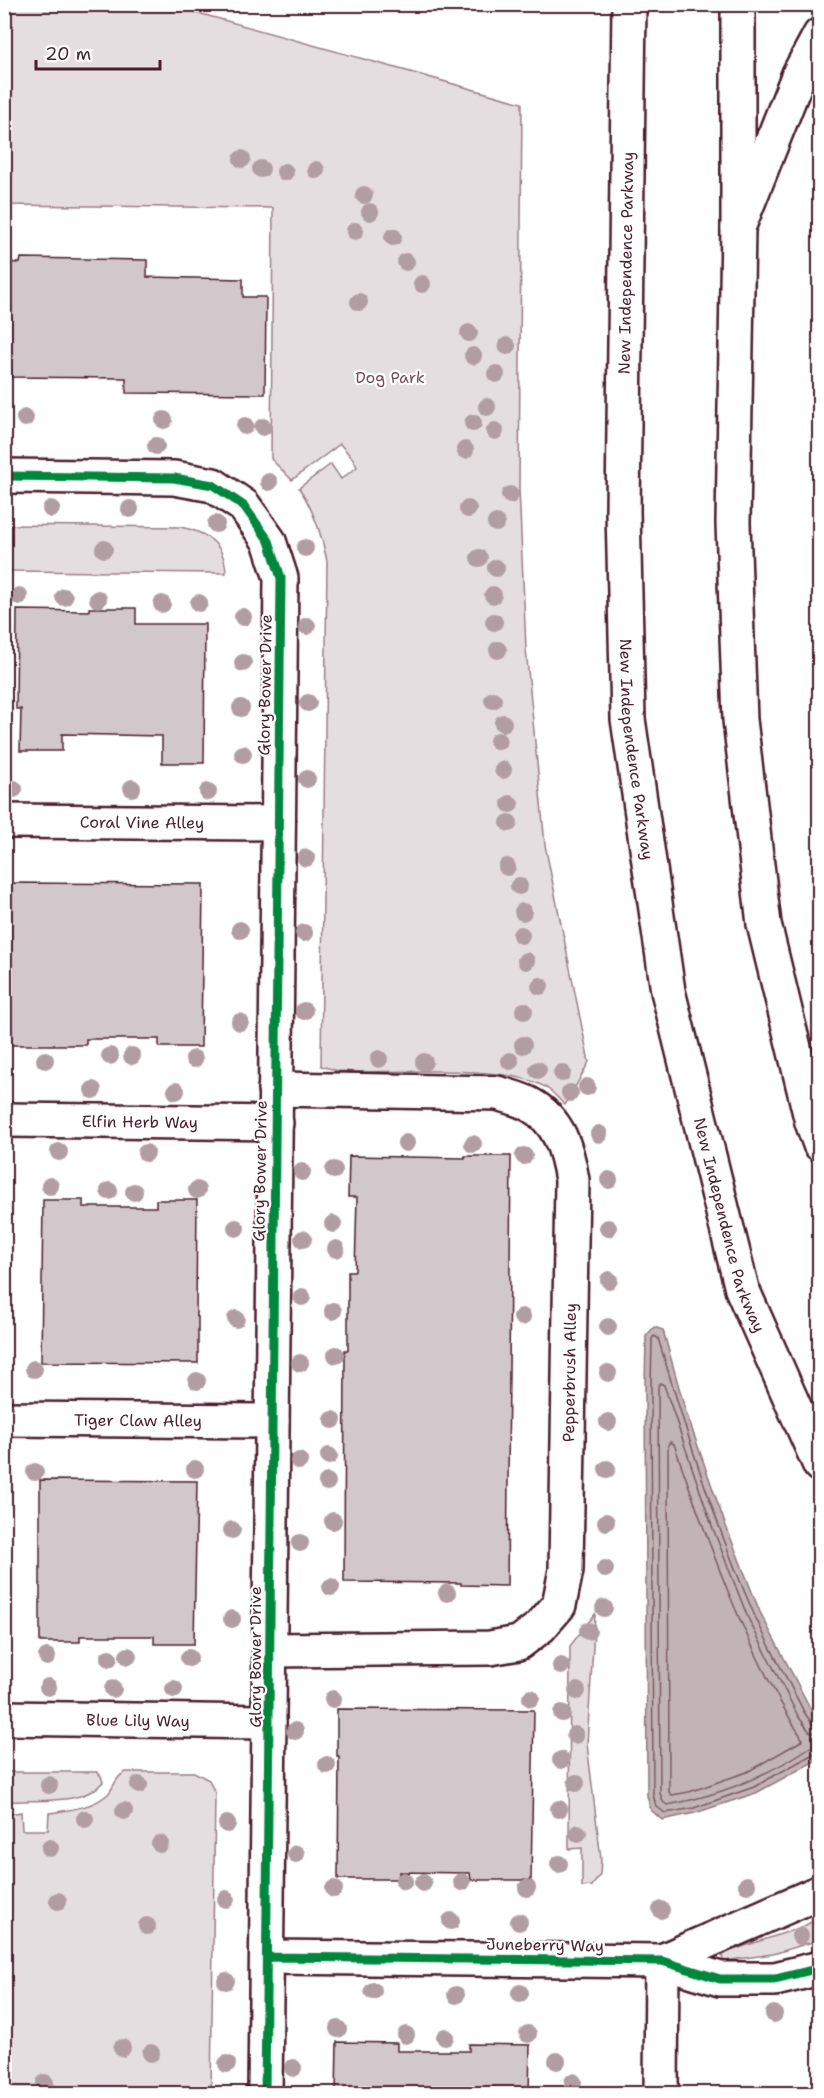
<svg xmlns="http://www.w3.org/2000/svg" width="824" height="2098" viewBox="0 0 824 2098" font-family="'Shantell Sans',sans-serif">
	<style>
		.green { fill: #e5dee0; stroke: #987e86; stroke-width: 1.5 }
		.water { fill: #c1b3b6; stroke: #91787e; stroke-width: 1.5 }
		.lines { fill: none; stroke-linecap: round; stroke-linejoin: round }
		.shore { stroke: #7a5a63; stroke-width: 1.5 }
		.building { fill: #d2c7cb; stroke: #4a1f2b; stroke-width: 1.5 }
		.minor-casing { stroke: #4a1f2b; stroke-width: 38 }
		.major-casing { stroke: #4a1f2b; stroke-width: 38 }
		.highway-casing { stroke: #4a1f2b; stroke-width: 38 }
		.minor { stroke: #fff; stroke-width: 33 }
		.major { stroke: #fff; stroke-width: 33 }
		.highway { stroke: #fff; stroke-width: 33 }
		.cycleway-casing { stroke: #fff; stroke-width: 13 }
		.cycleway { stroke: #00873e; stroke-width: 9 }
		.tree { fill: #b19ea3 }
		.labels { text-anchor: middle; dominant-baseline: central; stroke-width: 4.5; stroke-linejoin: round; paint-order: stroke }
		.street-label { font-size: 16px; fill: #4a1f2b; stroke: #fff }
		.park-label { font-size: 16px; fill: #714f58; stroke: #fff }
	</style>
	<rect width="100%" height="100%" fill="#fff"/>
	<filter id="ink" filterUnits="userSpaceOnUse"><feTurbulence type="fractalNoise" baseFrequency=".0167" numOctaves="2"/><feDisplacementMap in="SourceGraphic" scale="12" xChannelSelector="R" yChannelSelector="G"/><feConvolveMatrix kernelMatrix="1 2 1 2 8 2 1 2 1" color-interpolation-filters="sRGB"/></filter>
	<g filter="url(#ink)">
		<path class="green" d="M5 4 169 5 522 103 519 488 526 649 545 845 589 1062 565 1105C559 1100 554 1093 548 1089 511 1064 403 1072 357 1072L338 1071 321 1066 327 561C322 536 314 510 299 488L331 464 341 479 357 467 353 459 340 444 292 480 271 459 273 208 5 205Z
			M5 525 180 527C207 532 225 544 226 573L5 571Z
			M595 1614 587 1744 601 1859 600 1875 592 1886 582 1887V1848L569 1849 570 1646Z
			M4 1772H97L101 1776 103 1782C82 1807 35 1798 5 1802Z
			M126 1772H194L209 1780 215 1793 211 2093H5V1815L21 1812 22 1830H48L49 1813C68 1810 93 1808 108 1794 115 1786 115 1777 126 1772Z
			M819 1918V1940L773 1954 724 1961 722 1957 727 1952 802 1927Z"/>
		<path class="water" d="M654 1327 663 1330 685 1409 724 1521 760 1612 819 1725V1756L815 1761 756 1793 695 1813 662 1820 651 1810 647 1796 645 1386 646 1336Z"/>
		<g class="lines">
			<path class="shore" d="M670 1442 674 1444C709 1545 745 1649 803 1740L747 1772 689 1792 672 1795 669 1792 668 1445Z
				M820 1727 813 1725 804 1712C788 1680 769 1647 754 1614 715 1525 686 1431 658 1338L654 1336 652 1339 651 1386 653 1794 656 1806 665 1813 694 1808 754 1787 815 1753 820 1752
				M820 1735 809 1731 798 1716 748 1618 712 1526 664 1385 660 1383 658 1386 660 1793 663 1802 667 1805C718 1796 769 1775 812 1746L820 1745"/>
		</g>
		<path class="building" d="M21 258 147 260V277L243 279V297H266L265 394 126 393V378L4 377V262L20 263Z
			M89 608H136V624H205L204 763H162V736L62 734V751H20L21 709H16L17 610 89 611Z
			M4 883 203 884 201 1047H159V1039H86V1045H4Z
			M349 1156 465 1158V1156H511L507 1586 461 1585V1583L344 1582 345 1350H348V1271H355L357 1197H348Z
			M43 1200H83V1207H156V1200H197L196 1316 198 1317V1363L41 1362Z
			M40 1480 197 1481 194 1644H154V1636H80V1642H40Z
			M337 1709 534 1710 531 1880H471L470 1873 399 1872V1879H338L339 1756H337Z
			M337 2042 397 2043V2051H469V2044L530 2045 529 2094H336Z"/>
		<g class="lines">
			<defs>
				<g id="minor">
					<path d="M4 476 174 478 213 485 244 506 269 541 281 578 265 2094"/>
					<path id="s1" d="M4 821 278 823"/>
					<path id="s2" d="M4 1120 276 1123"/>
					<path id="s3" d="M4 1419 272 1421"/>
					<path id="s4" d="M270 1650 490 1648 519 1643 540 1627 559 1605 566 1570 572 1180C567 1149 559 1120 529 1104 520 1099 507 1096 497 1093L275 1089"/>
					<path id="s5" d="M4 1718 269 1722"/>
					<path d="M267 1957 662 1961 720 1979H775L820 1968"/>
					<path d="M662 1961 820 1892"/>
					<path d="M661 2094 662 1961"/>
				</g>
				<g id="major">
					<path id="s6" d="M629 4 623 511 628 719 668 991 742 1289 820 1465"/>
					<path d="M738 4V228L733 523 740 720 764 924 812 1122 820 1144"/>
				</g>
				<path id="highway" d="M738 228 799 74 820 35"/>
			</defs>
			<use href="#minor" class="minor-casing"/>
			<use href="#major" class="major-casing"/>
			<use href="#highway" class="highway-casing"/>
			<use href="#minor" class="minor"/>
			<use href="#major" class="major"/>
			<use href="#highway" class="highway"/>
			<defs>
				<path id="cycleway" d="M4 476 174 478 213 485 244 506 269 541 281 578 265 2094
					M267 1957 662 1961 720 1979H775L820 1968"/>
			</defs>
			<use href="#cycleway" class="cycleway-casing"/>
			<use href="#cycleway" class="cycleway"/>
		</g>
		<g class="tree">
			<circle cx="242" cy="159" r="9"/>
			<circle cx="261" cy="169" r="9"/>
			<circle cx="316" cy="170" r="9"/>
			<circle cx="285" cy="172" r="9"/>
			<circle cx="364" cy="195" r="9"/>
			<circle cx="370" cy="212" r="9"/>
			<circle cx="355" cy="231" r="9"/>
			<circle cx="393" cy="237" r="9"/>
			<circle cx="406" cy="262" r="9"/>
			<circle cx="422" cy="284" r="9"/>
			<circle cx="359" cy="302" r="9"/>
			<circle cx="469" cy="333" r="9"/>
			<circle cx="507" cy="346" r="9"/>
			<circle cx="473" cy="356" r="9"/>
			<circle cx="496" cy="374" r="9"/>
			<circle cx="487" cy="407" r="9"/>
			<circle cx="25" cy="418" r="9"/>
			<circle cx="164" cy="420" r="9"/>
			<circle cx="473" cy="423" r="9"/>
			<circle cx="245" cy="426" r="9"/>
			<circle cx="263" cy="427" r="9"/>
			<circle cx="495" cy="431" r="9"/>
			<circle cx="156" cy="446" r="9"/>
			<circle cx="465" cy="450" r="9"/>
			<circle cx="269" cy="482" r="9"/>
			<circle cx="510" cy="495" r="9"/>
			<circle cx="51" cy="509" r="9"/>
			<circle cx="130" cy="509" r="9"/>
			<circle cx="468" cy="509" r="9"/>
			<circle cx="496" cy="523" r="9"/>
			<circle cx="216" cy="524" r="9"/>
			<circle cx="305" cy="548" r="9"/>
			<circle cx="104" cy="549" r="9"/>
			<circle cx="479" cy="558" r="9"/>
			<circle cx="496" cy="568" r="9"/>
			<circle cx="493" cy="595" r="9"/>
			<circle cx="19" cy="596" r="9"/>
			<circle cx="64" cy="597" r="9"/>
			<circle cx="98" cy="599" r="9"/>
			<circle cx="199" cy="603" r="9"/>
			<circle cx="162" cy="604" r="9"/>
			<circle cx="243" cy="617" r="9"/>
			<circle cx="494" cy="622" r="9"/>
			<circle cx="307" cy="626" r="9"/>
			<circle cx="498" cy="650" r="9"/>
			<circle cx="243" cy="663" r="9"/>
			<circle cx="493" cy="700" r="9"/>
			<circle cx="308" cy="703" r="9"/>
			<circle cx="241" cy="708" r="9"/>
			<circle cx="503" cy="723" r="9"/>
			<circle cx="498" cy="741" r="9"/>
			<circle cx="243" cy="754" r="9"/>
			<circle cx="503" cy="770" r="9"/>
			<circle cx="307" cy="779" r="9"/>
			<circle cx="132" cy="788" r="9"/>
			<circle cx="14" cy="789" r="9"/>
			<circle cx="208" cy="792" r="9"/>
			<circle cx="510" cy="804" r="9"/>
			<circle cx="509" cy="823" r="9"/>
			<circle cx="306" cy="858" r="9"/>
			<circle cx="507" cy="867" r="9"/>
			<circle cx="519" cy="886" r="9"/>
			<circle cx="523" cy="912" r="9"/>
			<circle cx="240" cy="930" r="9"/>
			<circle cx="304" cy="933" r="9"/>
			<circle cx="521" cy="935" r="9"/>
			<circle cx="526" cy="961" r="9"/>
			<circle cx="540" cy="986" r="9"/>
			<circle cx="304" cy="1011" r="9"/>
			<circle cx="524" cy="1011" r="9"/>
			<circle cx="240" cy="1022" r="9"/>
			<circle cx="523" cy="1045" r="9"/>
			<circle cx="110" cy="1056" r="9"/>
			<circle cx="132" cy="1056" r="9"/>
			<circle cx="194" cy="1059" r="9"/>
			<circle cx="379" cy="1059" r="9"/>
			<circle cx="45" cy="1060" r="9"/>
			<circle cx="510" cy="1061" r="9"/>
			<circle cx="424" cy="1062" r="9"/>
			<circle cx="538" cy="1070" r="9"/>
			<circle cx="562" cy="1073" r="9"/>
			<circle cx="587" cy="1087" r="9"/>
			<circle cx="93" cy="1090" r="9"/>
			<circle cx="176" cy="1091" r="9"/>
			<circle cx="570" cy="1093" r="9"/>
			<circle cx="599" cy="1134" r="9"/>
			<circle cx="406" cy="1143" r="9"/>
			<circle cx="473" cy="1144" r="9"/>
			<circle cx="59" cy="1152" r="9"/>
			<circle cx="146" cy="1153" r="9"/>
			<circle cx="524" cy="1156" r="9"/>
			<circle cx="334" cy="1170" r="9"/>
			<circle cx="302" cy="1172" r="9"/>
			<circle cx="609" cy="1180" r="9"/>
			<circle cx="50" cy="1186" r="9"/>
			<circle cx="197" cy="1190" r="9"/>
			<circle cx="109" cy="1191" r="9"/>
			<circle cx="134" cy="1192" r="9"/>
			<circle cx="333" cy="1224" r="9"/>
			<circle cx="236" cy="1228" r="9"/>
			<circle cx="608" cy="1228" r="9"/>
			<circle cx="303" cy="1239" r="9"/>
			<circle cx="336" cy="1249" r="9"/>
			<circle cx="609" cy="1280" r="9"/>
			<circle cx="302" cy="1297" r="9"/>
			<circle cx="333" cy="1311" r="9"/>
			<circle cx="522" cy="1317" r="9"/>
			<circle cx="236" cy="1319" r="9"/>
			<circle cx="608" cy="1327" r="9"/>
			<circle cx="336" cy="1355" r="9"/>
			<circle cx="300" cy="1363" r="9"/>
			<circle cx="34" cy="1369" r="9"/>
			<circle cx="608" cy="1373" r="9"/>
			<circle cx="197" cy="1381" r="9"/>
			<circle cx="333" cy="1420" r="9"/>
			<circle cx="608" cy="1422" r="9"/>
			<circle cx="329" cy="1456" r="9"/>
			<circle cx="299" cy="1461" r="9"/>
			<circle cx="195" cy="1469" r="9"/>
			<circle cx="607" cy="1469" r="9"/>
			<circle cx="35" cy="1472" r="9"/>
			<circle cx="327" cy="1482" r="9"/>
			<circle cx="333" cy="1521" r="9"/>
			<circle cx="606" cy="1522" r="9"/>
			<circle cx="232" cy="1530" r="9"/>
			<circle cx="300" cy="1543" r="9"/>
			<circle cx="605" cy="1569" r="9"/>
			<circle cx="331" cy="1587" r="9"/>
			<circle cx="447" cy="1593" r="9"/>
			<circle cx="604" cy="1608" r="9"/>
			<circle cx="232" cy="1619" r="9"/>
			<circle cx="588" cy="1631" r="9"/>
			<circle cx="128" cy="1656" r="9"/>
			<circle cx="47" cy="1657" r="9"/>
			<circle cx="109" cy="1658" r="9"/>
			<circle cx="189" cy="1658" r="9"/>
			<circle cx="561" cy="1666" r="9"/>
			<circle cx="48" cy="1687" r="9"/>
			<circle cx="113" cy="1689" r="9"/>
			<circle cx="174" cy="1689" r="9"/>
			<circle cx="577" cy="1691" r="9"/>
			<circle cx="531" cy="1698" r="9"/>
			<circle cx="333" cy="1699" r="9"/>
			<circle cx="562" cy="1713" r="9"/>
			<circle cx="295" cy="1731" r="9"/>
			<circle cx="575" cy="1735" r="9"/>
			<circle cx="561" cy="1760" r="9"/>
			<circle cx="327" cy="1765" r="9"/>
			<circle cx="576" cy="1783" r="9"/>
			<circle cx="49" cy="1785" r="9"/>
			<circle cx="139" cy="1785" r="9"/>
			<circle cx="559" cy="1809" r="9"/>
			<circle cx="124" cy="1811" r="9"/>
			<circle cx="85" cy="1819" r="9"/>
			<circle cx="227" cy="1824" r="9"/>
			<circle cx="578" cy="1833" r="9"/>
			<circle cx="160" cy="1844" r="9"/>
			<circle cx="50" cy="1848" r="9"/>
			<circle cx="296" cy="1854" r="9"/>
			<circle cx="559" cy="1864" r="9"/>
			<circle cx="404" cy="1881" r="9"/>
			<circle cx="462" cy="1882" r="9"/>
			<circle cx="423" cy="1883" r="9"/>
			<circle cx="747" cy="1885" r="9"/>
			<circle cx="527" cy="1888" r="9"/>
			<circle cx="334" cy="1889" r="9"/>
			<circle cx="226" cy="1899" r="9"/>
			<circle cx="58" cy="1901" r="9"/>
			<circle cx="661" cy="1910" r="9"/>
			<circle cx="451" cy="1921" r="9"/>
			<circle cx="519" cy="1922" r="9"/>
			<circle cx="147" cy="1926" r="9"/>
			<circle cx="800" cy="1936" r="9"/>
			<circle cx="226" cy="1981" r="9"/>
			<circle cx="373" cy="1991" r="9"/>
			<circle cx="520" cy="1993" r="9"/>
			<circle cx="456" cy="1995" r="9"/>
			<circle cx="774" cy="2014" r="9"/>
			<circle cx="338" cy="2029" r="9"/>
			<circle cx="528" cy="2034" r="9"/>
			<circle cx="406" cy="2035" r="9"/>
			<circle cx="445" cy="2037" r="9"/>
			<circle cx="122" cy="2048" r="9"/>
			<circle cx="151" cy="2053" r="9"/>
			<circle cx="557" cy="2061" r="9"/>
			<circle cx="227" cy="2064" r="9"/>
			<circle cx="293" cy="2068" r="9"/>
			<circle cx="573" cy="2082" r="9"/>
			<circle cx="45" cy="2083" r="9"/>
		</g>
	</g>
	<g class="labels">
		<g class="street-label">
			<text transform="translate(626 263) rotate(-89)">New Independence Parkway</text>
			<text transform="translate(265 685) rotate(-89)">Glory Bower Drive</text>
			<text stroke="none"><textPath href="#s6" startOffset="746">New Independence Parkway</textPath></text>
			<text stroke="none"><textPath href="#s1" startOffset="138">Coral Vine Alley</textPath></text>
			<text stroke="none"><textPath href="#s2" startOffset="136">Elfin Herb Way</textPath></text>
			<text transform="translate(260 1171) rotate(-89)">Glory Bower Drive</text>
			<text stroke="none"><textPath href="#s6" startOffset="1232">New Independence Parkway</textPath></text>
			<text stroke="none"><textPath href="#s4" startOffset="538">Pepperbrush Alley</textPath></text>
			<text stroke="none"><textPath href="#s3" startOffset="134">Tiger Claw Alley</textPath></text>
			<text transform="translate(255 1657) rotate(-90)">Glory Bower Drive</text>
			<text stroke="none"><textPath href="#s5" startOffset="134">Blue Lily Way</textPath></text>
			<text transform="translate(545 1945) rotate(1)">Juneberry Way</text>
		</g>
		<g class="park-label">
			<text x="390" y="377">Dog Park</text>
		</g>
	</g>
	<rect width="824" height="2098" fill="none" stroke="#fff" stroke-width="24"/>
	<rect x="12" y="12" width="800" height="2074" fill="none" stroke="#4a1f2b" stroke-width="2" filter="url(#ink)"/>
	<path d="M36 60v9h124v-9" fill="none" stroke="#4a1f2b" stroke-width="3"/>
	<text x="45" y="60" font-size="18" fill="#4a1f2b" stroke="#ffffff" stroke-width="4.5" paint-order="stroke">20 m</text>
</svg>
